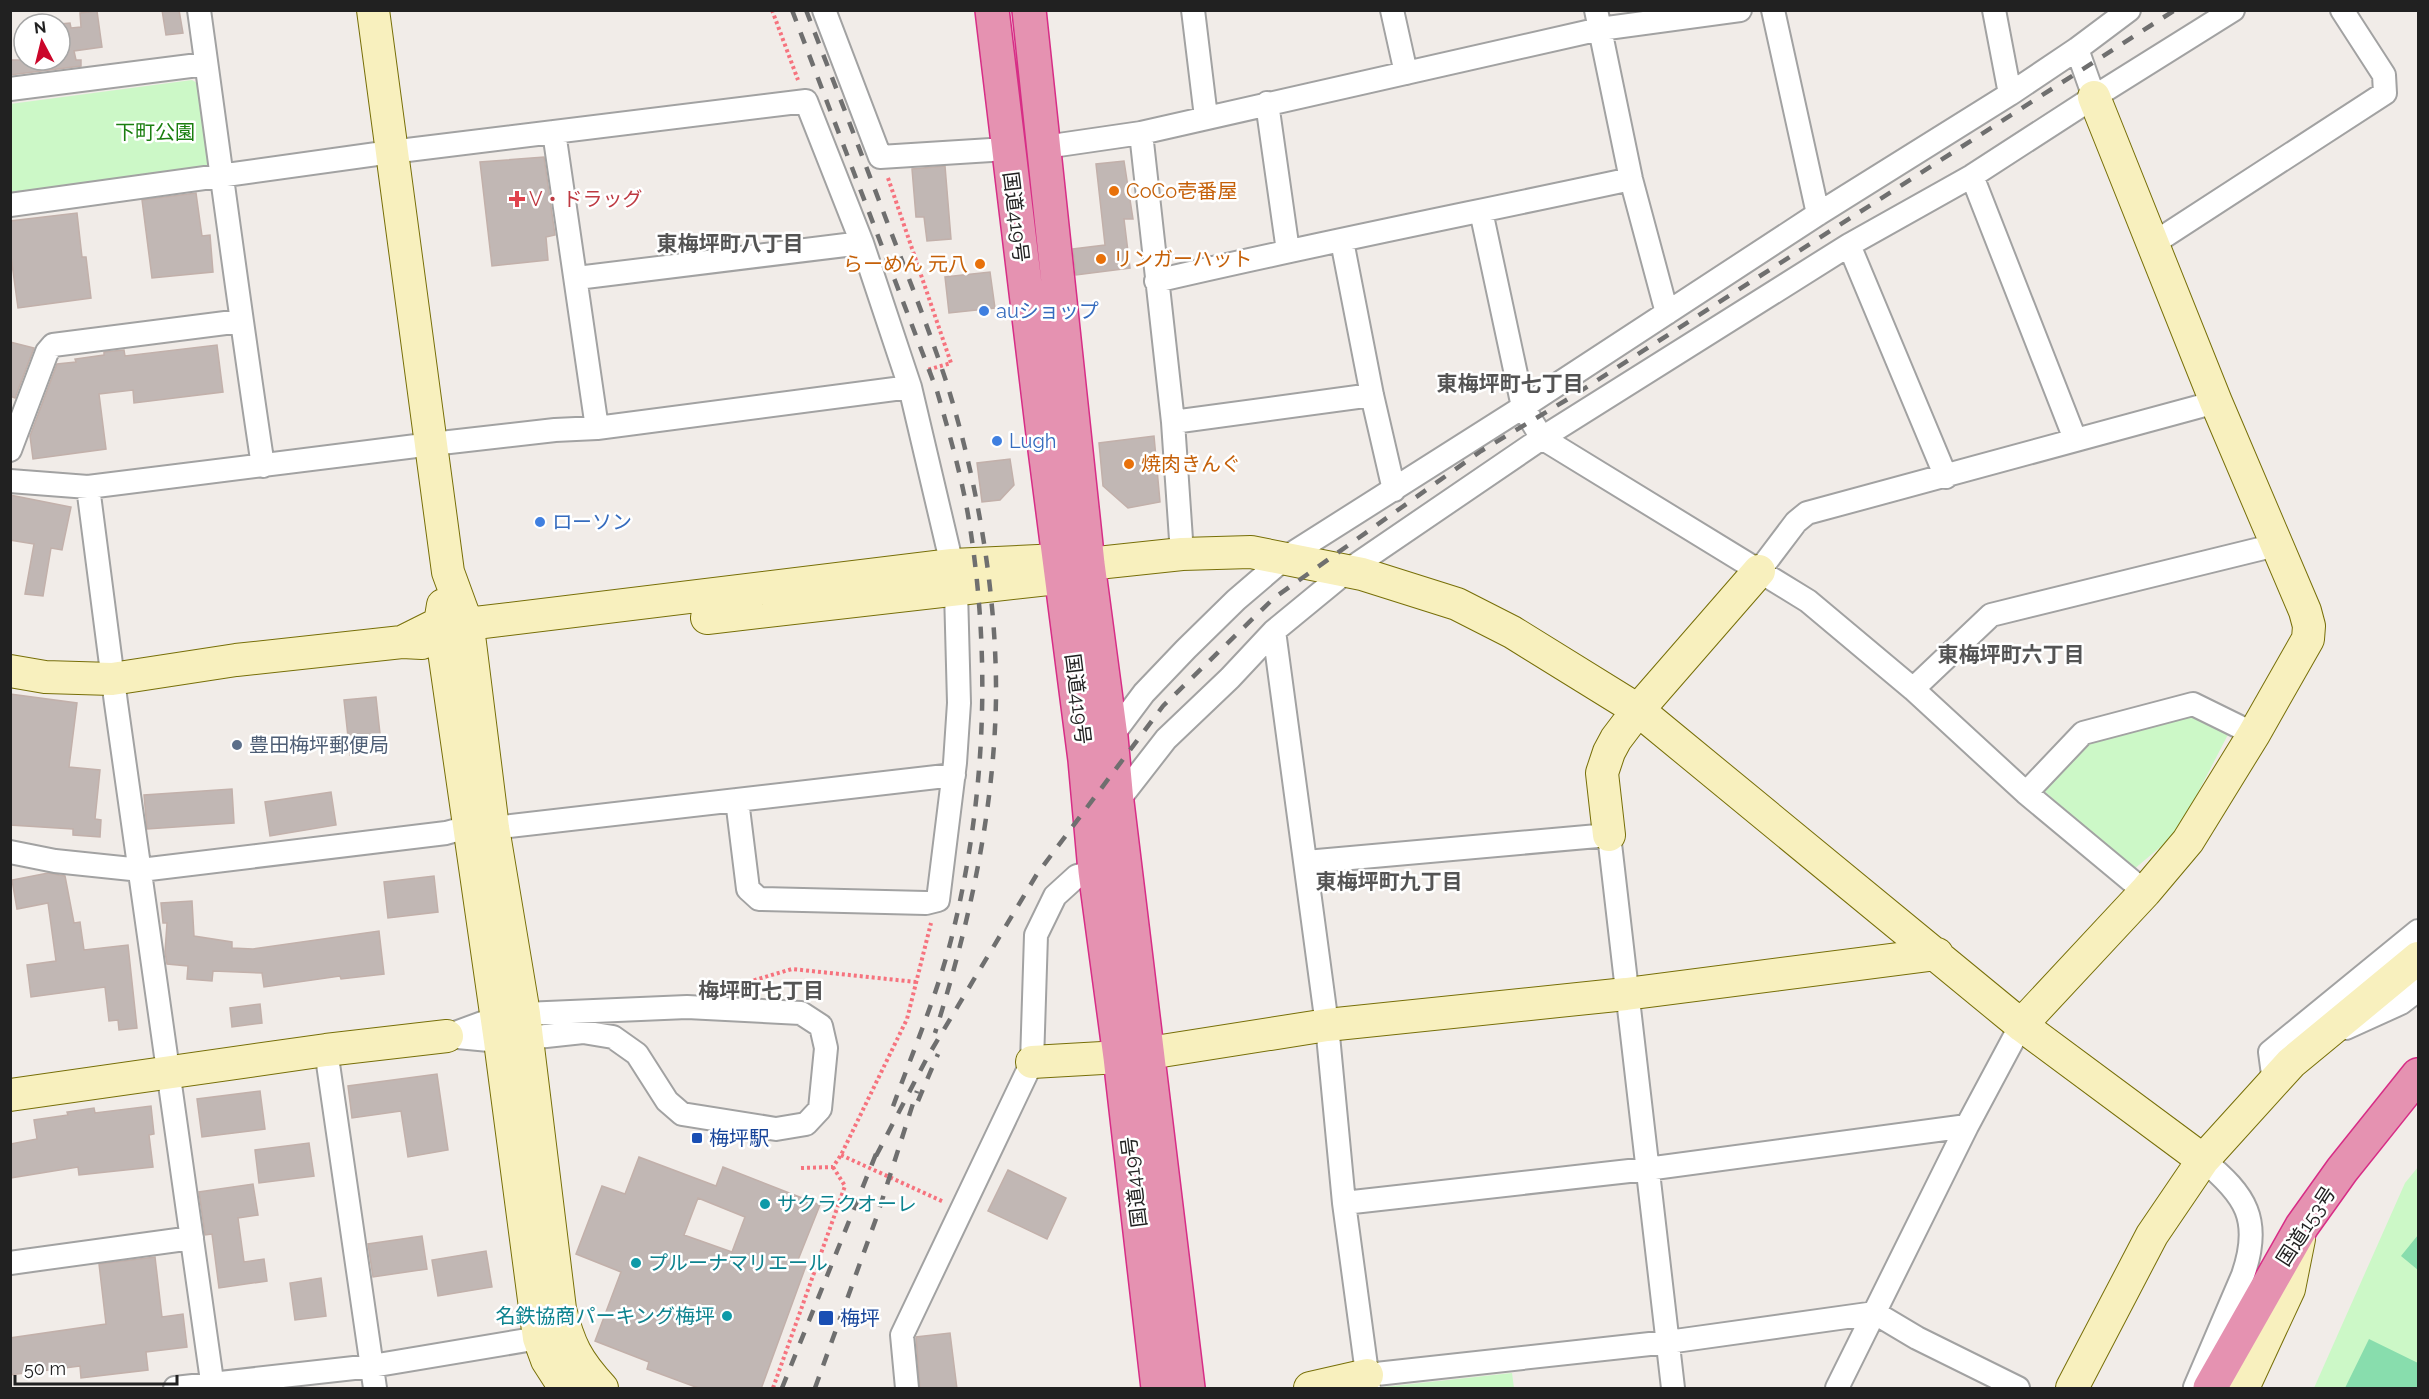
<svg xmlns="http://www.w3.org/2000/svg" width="2429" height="1399" viewBox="0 0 2429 1399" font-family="Raleway,'Noto Sans JP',sans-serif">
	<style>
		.park { fill: #ccf8c7 }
		.pitch { fill: #88ddad }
		.building { fill: #c1b7b4; stroke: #c2b0aa; stroke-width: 1.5; fill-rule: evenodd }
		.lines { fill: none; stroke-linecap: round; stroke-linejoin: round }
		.street-casing { stroke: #a2a2a2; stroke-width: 26 }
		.secondary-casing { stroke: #776f08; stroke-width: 34 }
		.highway-casing { stroke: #d72d86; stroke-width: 36 }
		.path { stroke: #f6737e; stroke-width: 4; stroke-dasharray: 3 3; stroke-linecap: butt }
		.street { stroke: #fff; stroke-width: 22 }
		.secondary { stroke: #f8f0be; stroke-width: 32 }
		.highway { stroke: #e592b1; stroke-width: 33 }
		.rail { stroke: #6f6f6f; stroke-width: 4.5; stroke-dasharray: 12 12; stroke-linecap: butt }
		.food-dot { fill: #e8710a; stroke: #fff; stroke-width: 2 }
		.health-dot { fill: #e0444e; stroke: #fff; stroke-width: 2 }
		.shop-dot { fill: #3f7fe0; stroke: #fff; stroke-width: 2 }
		.service-dot { fill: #5c6f8a; stroke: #fff; stroke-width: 2 }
		.transit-dot { fill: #1a4fb4; stroke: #fff; stroke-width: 2 }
		.culture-dot { fill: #0f9aa8; stroke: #fff; stroke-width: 2 }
		.labels { text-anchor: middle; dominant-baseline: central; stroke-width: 5; stroke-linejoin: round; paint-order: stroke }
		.park-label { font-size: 20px; fill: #1a7e0f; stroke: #fff }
		.food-label { font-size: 20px; fill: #c56008; stroke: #fff; text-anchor: start }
		.health-label { font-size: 20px; fill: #be3a42; stroke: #fff; text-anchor: start }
		.street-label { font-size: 20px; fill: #212121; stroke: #fff }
		.shop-label { font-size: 20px; fill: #366cbe; stroke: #fff; text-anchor: start }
		.service-label { font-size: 20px; fill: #4e5e75; stroke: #fff; text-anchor: start }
		.transit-label { font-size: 20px; fill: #164399; stroke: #fff; text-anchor: start }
		.culture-label { font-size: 20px; fill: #0d838f; stroke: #fff; text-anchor: start }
		.neighbourhood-label { font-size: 21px; font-weight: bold; fill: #545454; stroke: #fff }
	</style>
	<rect width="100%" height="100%" fill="#f1ece8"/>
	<path class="park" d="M192 80 202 86 211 166 11 198 10 104Z
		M2191 711 2234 723 2177 833 2133 870 2042 789 2083 745Z
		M2418 1167V1388H2314L2405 1183Z
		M1512 1373 1514 1388H1381L1383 1387Z"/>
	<path class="pitch" d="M2418 1235V1270L2401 1256Z
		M2369 1339 2418 1363V1388H2345Z"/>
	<path class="building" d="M162 10H179L183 33 166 35Z
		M97 11 102 47 74 51 76 60H81V66L10 75V60H60V24L70 23 71 28 81 27 80 13Z
		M544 157 555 235 546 237 548 260 492 266 480 162Z
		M1124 161 1133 219H1124L1130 268 1076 275 1073 249 1105 245 1096 164Z
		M945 166 951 239 927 241 924 217H916L912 169Z
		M196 193 202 236 210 235 213 272 152 278 142 200Z
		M77 213 82 257H86L91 298 18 308 10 249V221Z
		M990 272 995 308 949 313 945 277Z
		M10 342 34 348 15 398 10 396Z
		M217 345 223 392 134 403 133 390 99 394 106 449 33 459 30 436 57 364 76 362 75 359 104 355V352L124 350 125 356Z
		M1154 436 1160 502 1128 508 1103 486 1099 443Z
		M1010 459 1014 485 1000 500 982 502 977 463Z
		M10 495 71 507 62 550 51 548 43 596 25 594 34 544 10 540Z
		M10 694 77 703 69 767 100 770 95 819 101 820 100 837 73 835V829L10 825Z
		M376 697 382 752 350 755 344 700Z
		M232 789 234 823 147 829 144 795Z
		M331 792 336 825 270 836 265 802Z
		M48 873 65 876 74 923 80 922 84 950 128 945 137 1028 119 1030 118 1020 109 1021 105 987 31 997 27 965 56 961 48 903 17 909 12 880Z
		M434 876 438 912 388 918 384 882Z
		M192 901 194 936 232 942V948L253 949 379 931 384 974 341 979 340 976 264 987 262 973 213 971 212 981 187 979 188 966 167 964 165 952 167 923H163L161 903Z
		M260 1004 262 1023 232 1027 230 1008Z
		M437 1074 448 1150 408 1157 401 1111 352 1118 348 1086Z
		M260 1091 265 1129 202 1137 197 1099Z
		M151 1106 154 1134 149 1135 153 1167 79 1175 78 1167 10 1178V1144L37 1139 34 1120 68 1115 67 1112 94 1108 95 1113Z
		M309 1143 314 1176 259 1183 255 1150Z
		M639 1157 716 1186 723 1167 820 1205 798 1260 807 1263 761 1389H701L647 1369 649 1362 595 1341 621 1272 576 1254 602 1186 625 1194ZM698 1198 745 1217 732 1252 684 1235Z
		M1008 1170 1066 1198 1047 1239 988 1211Z
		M253 1184 258 1215 238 1218 244 1262 264 1259 267 1281 219 1288 212 1234 205 1235 199 1192Z
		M422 1236 427 1269 373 1277 368 1244Z
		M486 1251 492 1287 438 1296 432 1260Z
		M155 1257 162 1317 183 1314 187 1347 146 1352 148 1370 81 1378 80 1366 10 1375V1338L106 1324 99 1264Z
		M321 1278 326 1316 295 1320 290 1283Z
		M950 1333 957 1389H920L916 1337Z"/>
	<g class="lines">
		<defs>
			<path id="street" d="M199 10C220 162 240 314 263 466
				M824 10 880 157 1007 149
				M1193 10 1206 117
				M1392 10 1406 73
				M1596 10 1631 179 1667 313
				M1773 10 1818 214
				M1994 10 2010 94
				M2077 49 2094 97
				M10 89 206 64
				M1267 103 1288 251
				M554 132 597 428
				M1141 133 1173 422 1372 395
				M1045 147 1141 133 1600 29 1740 10
				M1972 176 2075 439
				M10 205 391 152 806 101 862 243 910 387 952 565
				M1481 211 1523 407 1542 438 1808 601 1913 689 2026 793 2145 892
				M1342 241 1372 395 1394 490
				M2154 243 2385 93 2384 75 2342 10
				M1849 245 1946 477
				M577 278 862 243
				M1156 281C1314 244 1473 213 1631 179
				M1173 422 1182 554
				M10 450 47 352 53 345 241 321
				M10 481 88 487 432 444 555 430 597 428 910 387
				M88 487 116 703 213 1388
				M1759 571 1796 522 1807 513 2216 402
				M1274 631 1327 1025 1344 1203 1369 1388
				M1913 689 1991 615 2276 545
				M1111 737 1144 693 1186 649 1236 600 1285 558 1523 407 1818 214 2010 94 2077 49 2129 10
				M2026 793 2083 733 2193 704 2254 734
				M737 800 748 889 759 899 926 903 938 900 955 763 959 703 956 591
				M1117 802 1166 739 1230 678 1274 631 1347 571 1542 438 1849 245 1972 176 2094 97 2233 10
				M493 828 954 775
				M10 852 55 861 141 870 446 833 468 827
				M1306 862 1609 835 1673 1388
				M687 1007 801 1013 821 1026 826 1048 820 1109 806 1124 776 1129 682 1114 667 1101 637 1054 613 1037 583 1032 500 1041 447 1036 496 1018 524 1014Z
				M2346 1028 2401 1003 2418 990
				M326 1050 375 1388
				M2274 1082 2270 1052 2418 931
				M1344 1203 1647 1169 1967 1126
				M10 1263 192 1238
				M1367 1375 1668 1342 1875 1313 1917 1338 2018 1388
				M2195 1387 2243 1275C2262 1220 2246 1195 2203 1160
				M175 1388 372 1366 539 1338
				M907 1388 902 1335 1032 1062 1036 935 1055 896 1077 876 1095 871
				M1837 1388 1967 1126 2021 1025"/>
			<path id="secondary" d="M373 10 448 572 467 624 470 643 493 828 524 1014 560 1309C569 1345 577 1361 602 1388
				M443 605 440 623 500 1041 539 1338 547 1360 565 1388
				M707 618 1048 579
				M402 642 440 623 467 624 952 565 1060 560 1088 564 1182 554 1251 552 1362 574 1457 604 1512 632 1638 710 2021 1025 2203 1160
				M10 671 45 677 112 679 236 660 402 642 422 643
				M1609 835 1602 773 1609 752 1616 739 1638 710 1759 571
				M2021 1025 2145 892 2188 841 2254 734 2308 639 2309 626 2305 611 2216 402 2094 97
				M1149 1053 1327 1025 1626 994 1937 954
				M1032 1062 1120 1057
				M10 1095 326 1050 447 1036
				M1310 1388 1367 1375
				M2072 1388 2152 1235 2203 1160 2291 1063 2418 958
				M2243 1388 2289 1289 2299 1239"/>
			<path id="highway" d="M992 10 1044 442 1085 760 1095 871 1120 1057 1158 1388
				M1029 10 1088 564 1111 737 1117 802 1188 1388
				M2210 1388 2302 1226 2342 1170 2418 1075"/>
		</defs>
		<use href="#street" class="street-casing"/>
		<use href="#secondary" class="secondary-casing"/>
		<use href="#highway" class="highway-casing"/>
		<path class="path" d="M772 10 798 80
			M888 178 951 363 927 370
			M748 982 792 969 916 982
			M841 1155 944 1202
			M801 1168 833 1167 841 1155 907 1019 931 923
			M773 1388 845 1186 833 1167"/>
		<use href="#street" class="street"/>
		<use href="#secondary" class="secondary"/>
		<use href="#highway" class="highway"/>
		<path class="rail" d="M792 10 937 391C950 436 963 481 970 527 991 662 985 800 953 932 938 994 912 1053 891 1112
			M806 10C833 80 860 150 886 219 907 274 929 329 947 384 978 483 997 596 996 699 994 813 969 925 935 1033
			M918 1101 938 1054
			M876 1156 928 1056 1037 874 1163 706 1274 598 1481 451 1568 399 2175 10
			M782 1388 878 1149
			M815 1388 877 1216 917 1091"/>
	</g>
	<g class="food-dot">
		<circle cx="1114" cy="191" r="6"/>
		<circle cx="1101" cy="259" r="6"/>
		<circle cx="980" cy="264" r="6"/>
		<circle cx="1129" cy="464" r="6"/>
	</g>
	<path class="health-dot" d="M514 190h6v6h6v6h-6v6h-6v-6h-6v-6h6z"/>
	<g class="shop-dot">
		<circle cx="984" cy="311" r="6"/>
		<circle cx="997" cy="441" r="6"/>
		<circle cx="540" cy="522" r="6"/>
	</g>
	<circle class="service-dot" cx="237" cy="745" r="6"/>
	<g class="transit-dot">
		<rect x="691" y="1132" width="12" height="12" rx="3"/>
		<rect x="818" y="1310" width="16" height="16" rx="3"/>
	</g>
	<g class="culture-dot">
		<circle cx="765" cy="1204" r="6"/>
		<circle cx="636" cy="1263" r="6"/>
		<circle cx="727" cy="1316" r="6"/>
	</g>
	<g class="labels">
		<g class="park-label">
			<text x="155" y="132">下町公園</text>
		</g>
		<g class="food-label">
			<text x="1126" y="191">CoCo壱番屋</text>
			<text x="1113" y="259">リンガーハット</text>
			<text x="968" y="264" text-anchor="end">らーめん 元八</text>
			<text x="1141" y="464">焼肉きんぐ</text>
		</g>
		<g class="health-label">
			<text x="529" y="199">V・ドラッグ</text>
		</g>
		<g class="street-label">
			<text transform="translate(1016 217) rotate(83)">国道419号</text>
			<text transform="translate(1078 699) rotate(83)">国道419号</text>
			<text transform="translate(1134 1182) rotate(-97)">国道419号</text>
			<text transform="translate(2306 1226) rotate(-57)">国道153号</text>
		</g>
		<g class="shop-label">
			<text x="996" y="311">auショップ</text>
			<text x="1009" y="441">Lugh</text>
			<text x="552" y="522">ローソン</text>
		</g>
		<g class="service-label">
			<text x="249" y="745">豊田梅坪郵便局</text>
		</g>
		<g class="transit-label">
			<text x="709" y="1138">梅坪駅</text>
			<text x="840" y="1318">梅坪</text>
		</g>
		<g class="culture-label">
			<text x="777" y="1204">サクラクオーレ</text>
			<text x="648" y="1263">プルーナマリエール</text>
			<text x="715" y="1316" text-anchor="end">名鉄協商パーキング梅坪</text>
		</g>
		<g class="neighbourhood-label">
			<text x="730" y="243">東梅坪町八丁目</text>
			<text x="1510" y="383">東梅坪町七丁目</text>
			<text x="2011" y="654">東梅坪町六丁目</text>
			<text x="1389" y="881">東梅坪町九丁目</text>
			<text x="761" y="990">梅坪町七丁目</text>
		</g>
	</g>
	<rect width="2429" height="1399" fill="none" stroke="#212121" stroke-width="24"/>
	<g transform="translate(42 42) rotate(353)"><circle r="28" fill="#ffffff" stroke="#a6a6a6" stroke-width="1.5"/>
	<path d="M0-4.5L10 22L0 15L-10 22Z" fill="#cb062a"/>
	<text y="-9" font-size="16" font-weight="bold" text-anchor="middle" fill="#212121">N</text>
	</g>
	<path d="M15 1375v9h162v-9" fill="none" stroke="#212121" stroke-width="3"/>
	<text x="24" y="1375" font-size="18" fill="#212121" stroke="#ffffff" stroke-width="4.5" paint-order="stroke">50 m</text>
</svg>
